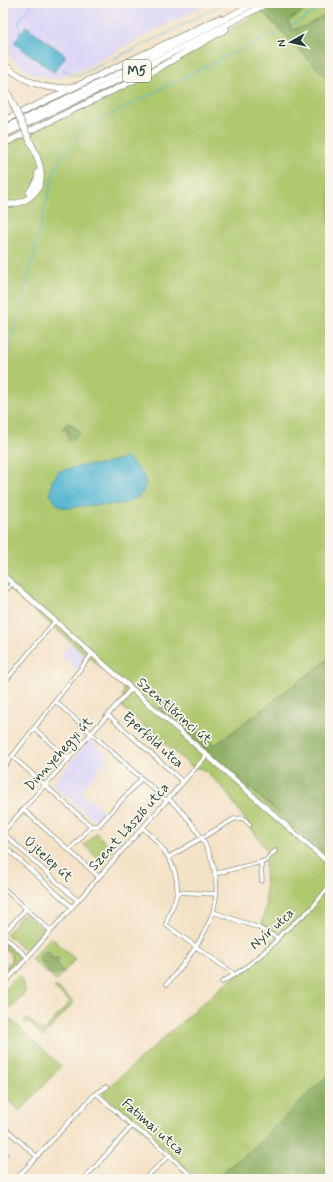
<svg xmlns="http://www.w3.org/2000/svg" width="333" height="1182" viewBox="0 0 333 1182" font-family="Mynerve,sans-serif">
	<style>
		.built { fill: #dcd5f6 }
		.green { fill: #aec86e; stroke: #668251 }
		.forest { fill: #8aac61; stroke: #54744a }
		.water { fill: #52b5d1; stroke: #387982 }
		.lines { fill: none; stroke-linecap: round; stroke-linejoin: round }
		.stream { stroke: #52b5d1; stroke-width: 1 }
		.minor-casing { stroke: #8a907e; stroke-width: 5 }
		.major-casing { stroke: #8a907e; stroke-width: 6 }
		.highway-casing { stroke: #8a907e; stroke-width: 7 }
		.minor { stroke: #fff; stroke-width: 3.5 }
		.major { stroke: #fff; stroke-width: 4.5 }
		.highway { stroke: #fff; stroke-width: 5.5 }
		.highway-bridge-casing { stroke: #8a907e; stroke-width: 7; stroke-linecap: butt }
		.highway-bridge { stroke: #fff; stroke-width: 5.5 }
		.labels { text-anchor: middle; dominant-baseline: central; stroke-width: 3.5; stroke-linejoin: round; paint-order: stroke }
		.shield { fill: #fbf7ec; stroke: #61756b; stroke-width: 1 }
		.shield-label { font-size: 13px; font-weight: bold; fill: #1f3d34 }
		.street-label { font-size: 14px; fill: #1f3d34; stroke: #fbf7ec }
	</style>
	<rect width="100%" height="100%" fill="#fbf7ec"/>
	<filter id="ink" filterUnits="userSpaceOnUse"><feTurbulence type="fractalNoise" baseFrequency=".025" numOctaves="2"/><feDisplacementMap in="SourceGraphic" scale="8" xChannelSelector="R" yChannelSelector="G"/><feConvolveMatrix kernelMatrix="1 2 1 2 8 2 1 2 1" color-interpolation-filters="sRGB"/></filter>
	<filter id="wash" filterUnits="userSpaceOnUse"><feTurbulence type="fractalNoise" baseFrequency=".012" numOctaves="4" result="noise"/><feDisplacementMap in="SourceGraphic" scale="16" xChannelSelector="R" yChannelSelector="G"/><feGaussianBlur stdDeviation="0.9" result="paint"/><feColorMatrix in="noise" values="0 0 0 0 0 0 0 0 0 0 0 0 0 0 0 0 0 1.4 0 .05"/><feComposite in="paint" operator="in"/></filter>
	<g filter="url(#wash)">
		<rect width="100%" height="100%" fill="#f4e2c7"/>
		<path class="built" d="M3 3H207L84 68 56 79 42 77 27 71 3 50Z
			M71 644 86 658 77 670 60 655Z
			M90 740 110 757 81 791 104 812 96 822 52 784Z"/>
		<path class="green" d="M315 3H330V12L304 27 292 30 288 21Z
			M262 11 330 81V658L215 745 164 704 158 708 330 858V1073L248 1153 213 1179H198L102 1093 221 987 257 960 275 936 262 923 266 905 265 861 267 851 224 789 203 769 192 767 122 707 124 687 3 584V146L161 70Z
			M96 833 113 850 101 862 84 845Z
			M24 913 44 930 26 949H24L6 934Z
			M51 937 75 959 60 977 59 979 56 981 31 959Z
			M3 942 20 957 7 970 5 968 11 960V955L8 951 3 950Z
			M17 976H20L26 991 13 1007 10 1008 3 1004V991Z
			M56 986 74 1002 43 1037 29 1023 27 1024 24 1022V1020L28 1019 43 1032 70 1002 54 988Z
			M7 1016 61 1066 20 1111 6 1098 3 1101V1054L5 1052 3 1050V1020Z"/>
		<path class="forest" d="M257 3H282L285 8 292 3H315L288 21 292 30 304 27 330 12V81L262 11Z
			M67 423 71 424 79 430V434L69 441 67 435 69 431 62 429Z
			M330 658V858L158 708 164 704 215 745Z
			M43 951 50 952V958H59L57 964 63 971 61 973 53 975 49 973 43 962H41L39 958Z
			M330 1073V1179H213L248 1153Z"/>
		<path class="water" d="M26 26 65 55V57L54 72 14 43Z
			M125 458C132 461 136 466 141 472 145 478 147 485 143 491 130 510 102 503 83 506 75 506 70 510 62 507 56 505 53 499 50 494L52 481 59 471 86 465H100Z"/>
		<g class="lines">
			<path class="stream" d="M291 26 330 3
				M20 34 19 21 33 3
				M63 69 72 75H79L168 33 224 3
				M21 306 52 179 58 163 76 136 92 124 224 57 278 33
				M3 378 19 311"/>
		</g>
	</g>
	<g filter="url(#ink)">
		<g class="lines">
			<defs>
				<path id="minor" d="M3 594 12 583
					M3 684 55 621
					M55 701 167 801
					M108 715 183 782
					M34 728 69 760
					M12 756 91 826
					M3 760 4 762
					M3 768 92 654
					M24 810 99 877
					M91 826H98L141 779
					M143 828C161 844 179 865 177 892 176 903 168 913 166 925L234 974
					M3 832 131 689
					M3 833 78 901
					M3 845 72 907
					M70 850 91 826
					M169 857 234 819 243 818 250 825
					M261 863 262 881
					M214 874 265 861 275 851
					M3 888 51 931
					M177 892 215 894
					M213 912 259 928 278 938
					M3 934 26 909
					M3 935 27 957
					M222 982 242 970 261 955 276 941 282 933 312 908 330 885
					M167 984C185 963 204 939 213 912 226 868 200 827 169 799
					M3 985 207 755
					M96 1093 132 1126 150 1138 195 1179
					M3 1126 36 1156
					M3 1153 6 1154
					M16 1179 96 1093 106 1087
					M84 1179 132 1126
					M144 1179 170 1155"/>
				<path id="major" d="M3 575 330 864"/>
				<path id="highway" d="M3 64C24 81 47 93 75 86
					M3 83 14 106
					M3 121 220 18
					M3 129 132 67 255 3
					M3 135 135 72 268 3
					M3 144 153 71 226 29
					M29 193 37 180 38 172
					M3 204C11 205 20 203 27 199 50 185 40 161 30 141"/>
			</defs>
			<use href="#minor" class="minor-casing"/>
			<use href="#major" class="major-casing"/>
			<use href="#highway" class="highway-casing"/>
			<use href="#minor" class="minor"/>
			<use href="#major" class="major"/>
			<use href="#highway" class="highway"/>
			<defs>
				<path id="highway-bridge" d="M14 106 30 141"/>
			</defs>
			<use href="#highway-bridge" class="highway-bridge-casing"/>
			<use href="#highway-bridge" class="highway-bridge"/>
		</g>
	</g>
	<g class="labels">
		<rect class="shield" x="123" y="60" width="28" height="22" rx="3"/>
		<g class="shield-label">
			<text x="137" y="71">M5</text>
		</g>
		<g class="street-label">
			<text transform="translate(174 711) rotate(41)">Szentlőrinci út</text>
			<text transform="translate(153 740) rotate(42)">Eperföld utca</text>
			<text transform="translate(59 754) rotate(-48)">Dinnyehegyi út</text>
			<text transform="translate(129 827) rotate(-48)">Szent László utca</text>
			<text transform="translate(48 859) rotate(42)">Újtelep út</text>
			<text transform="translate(272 929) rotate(-42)">Nyír utca</text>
			<text transform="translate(153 1127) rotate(41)">Fatimai utca</text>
		</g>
	</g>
	<rect width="333" height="1182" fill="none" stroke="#fbf7ec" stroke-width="16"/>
	<g transform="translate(291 42) rotate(262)" stroke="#fbf7ec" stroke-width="3" paint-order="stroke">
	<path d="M0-3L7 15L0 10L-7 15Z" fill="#1f3d34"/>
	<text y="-6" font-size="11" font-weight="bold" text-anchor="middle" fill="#1f3d34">N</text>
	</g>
</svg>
